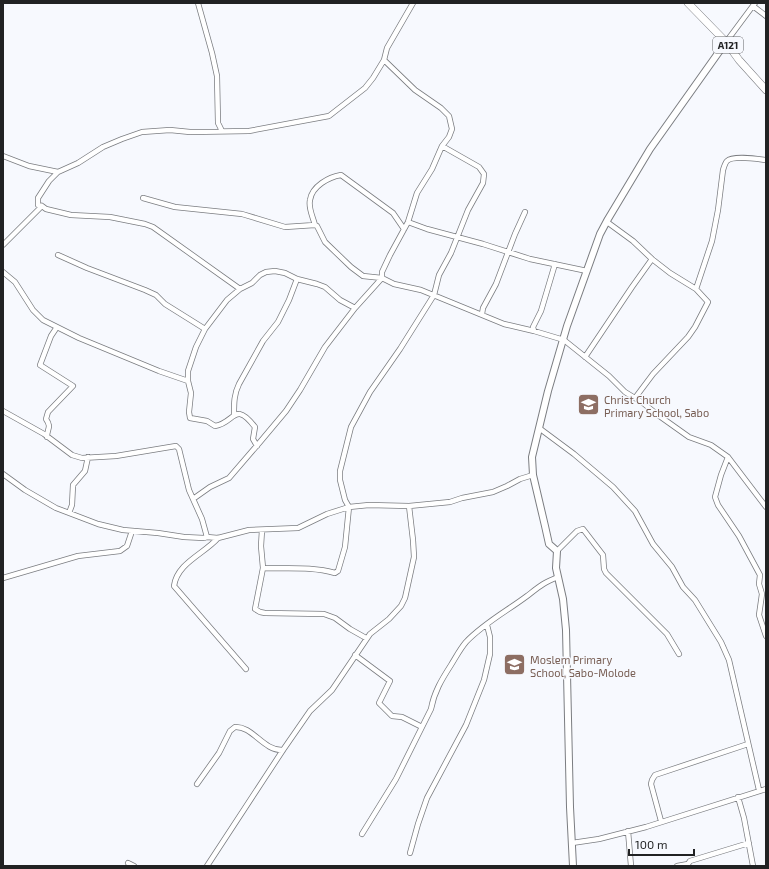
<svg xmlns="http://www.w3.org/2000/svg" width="769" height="869" viewBox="0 0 769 869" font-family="'Exo 2',sans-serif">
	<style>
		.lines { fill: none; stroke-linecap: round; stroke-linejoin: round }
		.minor-casing { stroke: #7b7d81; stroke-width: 6 }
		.tertiary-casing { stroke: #7b7d81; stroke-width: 8 }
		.primary-casing { stroke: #7b7d81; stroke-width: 8 }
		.minor { stroke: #fff; stroke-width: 4.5 }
		.tertiary { stroke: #fff; stroke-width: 6 }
		.primary { stroke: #fff; stroke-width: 7 }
		.labels { text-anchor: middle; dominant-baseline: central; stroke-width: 3; stroke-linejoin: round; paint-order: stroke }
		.shield { fill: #f7f9fe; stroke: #616265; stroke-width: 1 }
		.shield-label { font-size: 10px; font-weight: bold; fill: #212223 }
		.education-label { font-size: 11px; fill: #785e54; stroke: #f7f9fe; text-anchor: start }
	</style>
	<rect width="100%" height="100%" fill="#f7f9fe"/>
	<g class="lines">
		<defs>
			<path id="minor" d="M198 3 212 53 217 76 218 123 222 131
				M753 6 766 16
				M726 42 755 3
				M3 156 29 166 58 172
				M143 198 175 207 242 214 285 227 315 225 317 226 325 242 351 267 363 276 382 278 394 284 421 290 504 324 534 331 564 340 609 376 625 392 643 403 658 415 689 437 711 445 728 457 766 507
				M408 222 427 229 483 244 530 259 587 271
				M607 222 633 241 652 259 670 273 696 289 708 302 695 327 688 337 653 374 635 398
				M315 225C313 217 308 208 310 200 312 186 329 177 341 175L393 213 404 229
				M3 245 42 206
				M58 255 87 268 145 290 156 295 165 304 205 329
				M3 272 15 282 33 310 43 320 79 338 159 371 188 381
				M240 289 153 227 145 224 110 217 71 215 46 209 42 206 38 205V198L49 181 58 172 78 163 103 147 122 139 142 132 170 130 190 132 249 131 329 116 365 88 373 78 384 60 387 48 413 3
				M696 289 712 241 718 210 723 170C724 167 725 163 727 161 733 155 758 159 766 160
				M482 314 483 308 496 284 515 234 525 212
				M534 331 533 327 541 311 555 264
				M585 357 632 287 652 259
				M3 411 44 434 72 455 82 458 116 456 176 446 179 449 189 490 202 519 207 537
				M234 414C234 403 234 394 239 384L263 341 278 322 289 300 297 279
				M539 428 574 454 613 487 635 511 653 544 672 567 683 587 695 600 721 642 729 660 759 790
				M47 437C47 428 52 428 46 419L48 412 73 386 40 365 51 336 57 327
				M257 446 253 439 255 427C234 400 235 423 215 426L207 421 190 418 189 412 191 393 188 381V371L196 347 205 329 227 300 240 289 252 283 260 275 266 272 275 271 285 273 297 279 317 284 325 287 340 300 355 308
				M728 457 721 475 715 497 718 505 739 536 760 575 759 584 762 594 759 615 766 636
				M3 474 25 490 56 508 98 524 123 530 158 533 184 537 204 538 207 537 218 538 249 530 298 528 327 514 349 507 369 505 409 506 450 502 462 498 493 492 507 486 520 479 533 475
				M193 499 210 487 229 478 260 442 286 411 300 390 325 347 355 308 382 278V272L390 255 408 222 417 193 432 169 442 146 449 137 452 129 449 116 441 108 415 90 384 60
				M69 513 72 505 73 485 85 471 88 457
				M262 530 261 546 263 568 255 609 260 612 265 613 324 614 335 618 350 629 366 638
				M218 538C204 554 177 563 174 586L246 669
				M557 551 577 531 583 529 603 555 604 569 606 573 667 634 679 654
				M263 568C287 569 311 566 335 573L338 571 345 547 349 507 345 500 340 480V471L351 427 370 392 400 349 434 295 439 275 451 253 468 210 483 183 484 174 479 167 442 146
				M3 578 78 556 120 551 127 546 132 531
				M355 655 390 681 379 703 392 716 402 717 422 727
				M197 784 219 753 230 731 235 727C253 726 263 751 283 750
				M738 797 744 818 753 866
				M661 821 651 784 652 780 655 775 748 744
				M628 831 631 866
				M362 834 396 779 431 709C434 692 442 679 451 665 456 657 460 649 466 642 484 623 507 611 527 596 540 586 543 583 558 577
				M572 843 599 839 646 827 766 789
				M410 853 418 824 427 798 466 725 484 680 490 654V637L487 625
				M128 863 134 866
				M207 866 283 750 310 711 332 690 370 634 389 619 401 606 405 598 414 557 413 540 409 506
				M677 866 688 864 690 861 749 843"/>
			<path id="tertiary" d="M573 866 570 807 566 630 563 599 556 568 557 551 549 544 545 526 533 475 532 457 548 391 567 326 600 234 608 219 650 149 726 42"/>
			<path id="primary" d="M688 3 726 42 739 60 766 90"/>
		</defs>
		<use href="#minor" class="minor-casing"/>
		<use href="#tertiary" class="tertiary-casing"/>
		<use href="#primary" class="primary-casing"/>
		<use href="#minor" class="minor"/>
		<use href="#tertiary" class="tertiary"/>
		<use href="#primary" class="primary"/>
	</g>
	<defs>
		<symbol id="school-square" viewBox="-11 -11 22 22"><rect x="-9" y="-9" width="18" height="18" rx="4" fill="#8d6e63" stroke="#f7f9fe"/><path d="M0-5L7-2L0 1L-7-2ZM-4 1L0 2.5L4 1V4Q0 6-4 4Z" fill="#fff"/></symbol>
	</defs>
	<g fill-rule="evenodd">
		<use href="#school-square" x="576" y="392" width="25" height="25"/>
		<use href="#school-square" x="502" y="652" width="25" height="25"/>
	</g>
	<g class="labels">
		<rect class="shield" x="713" y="37" width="30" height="16" rx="3"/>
		<g class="shield-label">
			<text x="728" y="45">A121</text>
		</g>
		<g class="education-label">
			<text x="604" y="399">Christ Church<tspan x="604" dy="13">Primary School, Sabo</tspan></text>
			<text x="530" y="659">Moslem Primary<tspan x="530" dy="13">School, Sabo-Molode</tspan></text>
		</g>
	</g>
	<rect width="769" height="869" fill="none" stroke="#212223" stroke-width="8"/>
	<path d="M629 849v6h65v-6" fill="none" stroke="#212223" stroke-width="2"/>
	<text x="635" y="849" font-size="12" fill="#212223" stroke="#f7f9fe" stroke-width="3" paint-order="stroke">100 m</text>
</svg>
